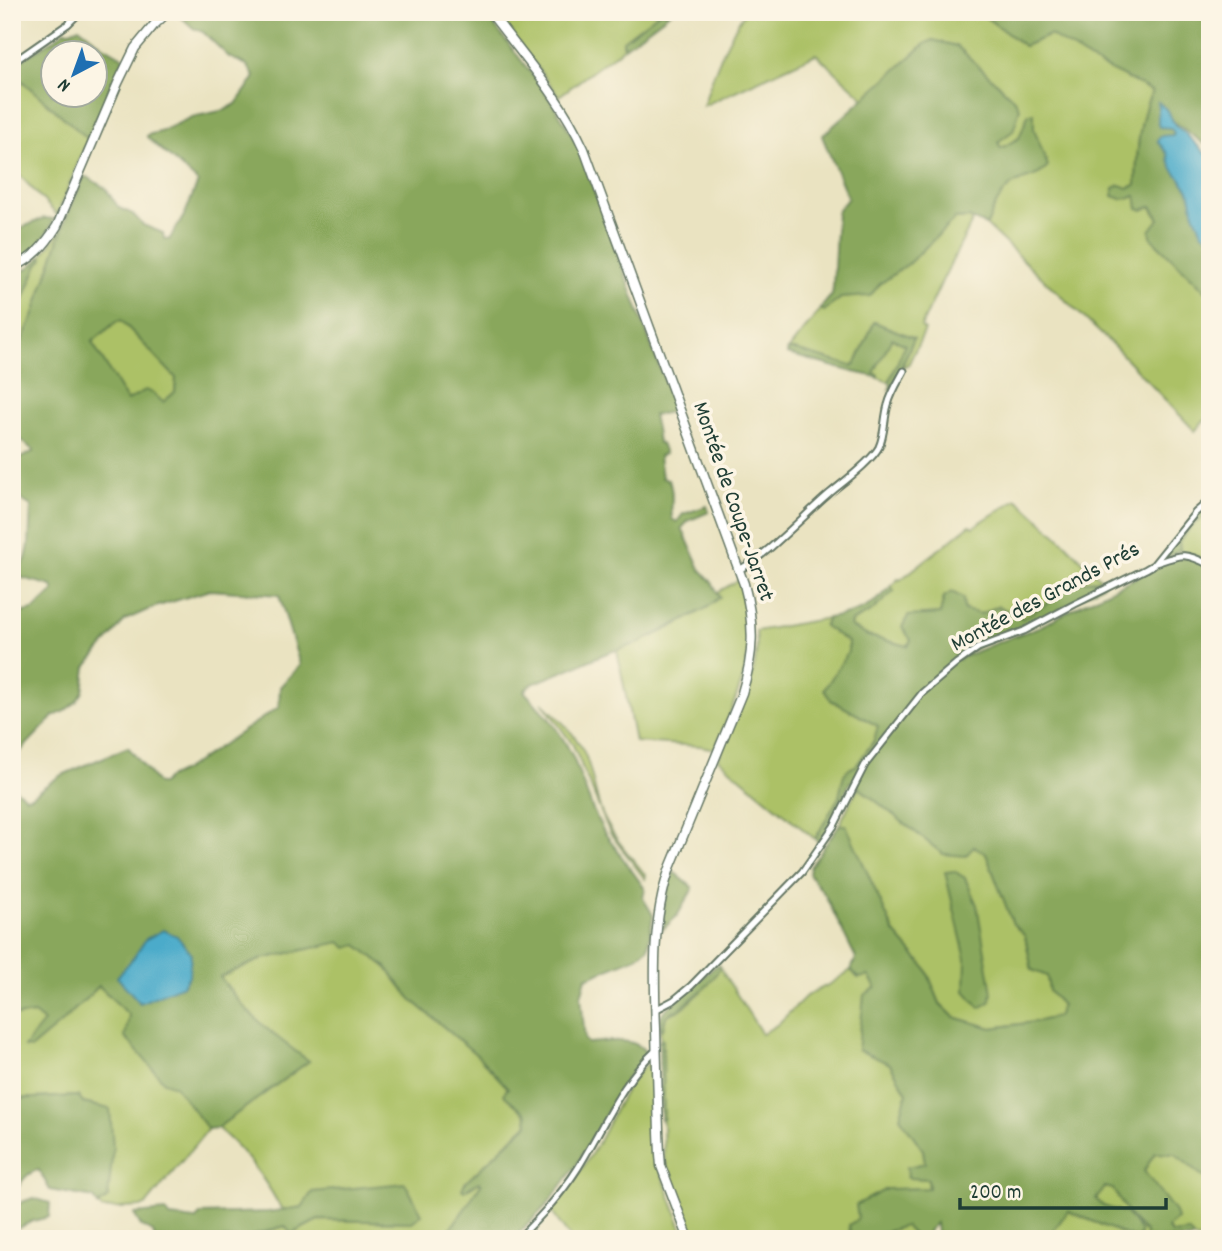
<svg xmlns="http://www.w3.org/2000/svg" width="1222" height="1251" viewBox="0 0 1222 1251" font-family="Dekko,sans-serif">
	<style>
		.green { fill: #acc166; stroke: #667f4d; stroke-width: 2 }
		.forest { fill: #89a75b; stroke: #547248; stroke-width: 2; fill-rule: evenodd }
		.water { fill: #4babca; stroke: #35747f; stroke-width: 2 }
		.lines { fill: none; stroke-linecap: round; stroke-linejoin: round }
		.street-casing { stroke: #667765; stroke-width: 9 }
		.secondary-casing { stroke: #667765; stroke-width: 11 }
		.street { stroke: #fff; stroke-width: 5 }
		.secondary { stroke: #fff; stroke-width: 8 }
		.labels { text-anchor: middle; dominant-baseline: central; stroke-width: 7; stroke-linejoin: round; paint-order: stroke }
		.street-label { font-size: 23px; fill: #1f3d34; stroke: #fcf5e5 }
	</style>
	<rect width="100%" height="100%" fill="#fcf5e5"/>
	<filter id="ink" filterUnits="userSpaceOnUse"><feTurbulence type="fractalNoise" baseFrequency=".0143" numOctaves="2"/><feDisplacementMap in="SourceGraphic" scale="14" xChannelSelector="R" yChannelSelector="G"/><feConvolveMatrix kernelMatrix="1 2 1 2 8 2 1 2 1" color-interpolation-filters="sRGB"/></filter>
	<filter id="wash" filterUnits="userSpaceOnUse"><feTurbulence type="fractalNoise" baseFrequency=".00686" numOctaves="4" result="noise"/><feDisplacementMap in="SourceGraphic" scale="28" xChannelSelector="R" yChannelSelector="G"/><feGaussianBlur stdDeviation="1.57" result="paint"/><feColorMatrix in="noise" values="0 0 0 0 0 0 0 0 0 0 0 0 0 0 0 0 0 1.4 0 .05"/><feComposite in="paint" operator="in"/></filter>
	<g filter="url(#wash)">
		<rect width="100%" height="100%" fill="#eae3c1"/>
		<path class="green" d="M495 12H660L624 40 623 45 626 46 559 96Z
			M745 12H979L1024 46 1050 35 1098 64 1153 91C1138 120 1137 153 1136 185L1128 188 1122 199 1136 196 1151 206 1159 219 1152 239 1210 295V415L1195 431 1115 347 986 225C991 220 990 216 993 210 997 201 1005 189 1014 184 1025 177 1041 177 1047 166L1028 115 1019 138 1001 148 926 43 864 98 816 54 703 106C712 77 727 38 745 12Z
			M12 72 88 139 57 215 12 167Z
			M969 218 973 220 943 279 921 327 925 330 908 365 902 367 914 338 875 322 856 363 852 367 795 350H788L821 309 824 310 841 298 870 295 880 284 908 264 955 219Z
			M63 227 33 317 12 361V327L38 264 43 259 42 256Z
			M121 320 176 378 175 392 162 403 153 393 127 401 92 342 117 321Z
			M891 338 906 344 889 382 878 378V375L874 373Z
			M1017 499 1060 538 1102 580 1081 581 1023 618 998 606 981 614 964 610 944 597 940 614 908 617 911 640 908 646 868 636 850 626 851 622 872 611 893 591 891 587 898 579 900 580 970 525 973 527Z
			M1210 511V563L1187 552 1178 551 1180 550 1178 542 1192 526Z
			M739 580C744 598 748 616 749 634 750 675 729 713 715 749L700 746 635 742 617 650C650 639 694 619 720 597L718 592Z
			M828 618 824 626 848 642V653L831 700 878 726 874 740 856 766 849 769 844 775 839 797 815 839 718 759C734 722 762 673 756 631Z
			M542 702C558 718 577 734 586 757 593 775 595 796 602 814 612 837 631 856 646 876L645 879 610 833 573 745Z
			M858 787 943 854 974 846 986 854 1013 924 1025 936 1032 970 1047 976 1049 991 1062 1005 1057 1017 1034 1022 992 1028 954 1017 940 1003 926 969 894 932 846 826 839 825Z
			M340 942 357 945 386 967 411 999 478 1056 508 1088 504 1093 505 1096 526 1114 528 1123 465 1183 479 1182 481 1184 466 1207 443 1239H241L285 1226 292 1234 318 1220 412 1222 303 1207 282 1210C265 1179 245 1150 217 1128L309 1061 277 1038 246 1010 220 977 262 959Z
			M720 968 762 1034 778 1024 806 996 830 984 851 970 858 978 869 976 876 988 890 1064 907 1093 901 1117 923 1150 925 1164 908 1177 928 1179 929 1189H886L858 1219 849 1225 851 1239H692L670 1181 664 1157 660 1030 663 1029 666 1016C671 1013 676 1012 681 1009 696 1000 710 982 720 968Z
			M99 986 130 1015 175 1086 208 1129 147 1204 141 1207 102 1209 98 1205 108 1198 110 1109 83 1103 77 1096 12 1099V1016L35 1014 44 1022 31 1048 63 1021Z
			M649 1063 651 1064 653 1068 654 1130 658 1164 686 1239H571L551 1211C567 1190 583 1168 597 1145 609 1124 629 1075 649 1063Z
			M1154 1153 1175 1154 1210 1182V1239H1194L1189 1232 1172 1234 1167 1227 1144 1171Z
			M1105 1187 1113 1189 1131 1218 1145 1232 1147 1239H1047L1068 1211 1133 1238 1140 1237 1126 1214 1103 1206 1096 1199Z
			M905 1225 917 1239H861Z"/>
		<path class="forest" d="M178 12H484C517 56 555 99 579 149L674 407 671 412 653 415 656 429 658 443 661 444 665 453 659 456 662 478 668 479C675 491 670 506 672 519L677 522 683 514 707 506 709 512 688 521 682 528 700 569 712 582 720 597 707 608 639 643 607 653 530 685 524 691 551 721 565 742 573 757 593 810 604 832 645 889 643 898 653 915 648 948 637 957 586 978 581 996 585 1040 588 1043C606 1042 636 1035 647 1054L626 1079 576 1166 559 1189 545 1207 513 1239H443L466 1207 481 1184 479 1182 464 1191 462 1189 465 1183 528 1124 527 1114 505 1096 504 1093 508 1088 478 1056 411 999 386 967 357 945 347 948 340 942 262 959 220 977C244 1012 275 1037 309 1061L217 1128 208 1129 175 1086 164 1082 125 1037 129 1015 99 986 63 1021 31 1048 24 1047 44 1022 34 1014 12 1016V787L26 797 31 796 60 776 128 747 158 784H162L166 779 183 771 279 707 280 687 300 665 279 595 210 590 152 608 125 620 86 667 83 692 76 702 63 712 54 716 12 760V615L33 610 54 591 52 586 19 577 17 570 26 559 29 545 31 506 12 494V463L34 451 12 432V361L33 317 66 218 84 177H87L105 188 119 208 133 214 143 225 163 233 164 239 169 240 185 214 198 182 147 137V135L160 132 192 117 225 110 236 104 255 77 247 65 229 57 203 32 193 28 177 13ZM121 320 176 378 175 392 163 402 153 393 146 390 127 401 92 342 117 321Z
			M660 12H671L626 46 623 45V40Z
			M979 12H1210V148L1162 113 1158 111V124L1171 128 1174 133 1173 135 1158 142 1168 153 1169 161 1173 169 1189 190 1194 213 1210 239V295L1152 239 1150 231 1159 219 1152 206 1143 210 1138 208 1136 196 1122 199 1113 196 1114 188 1120 185 1128 188 1136 185C1137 153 1138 120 1152 91L1098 64 1050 35 1024 46Z
			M79 27 102 45 124 58 88 139 12 72V66L56 38 65 30 70 31ZM52 52H94V94H52Z
			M933 40 957 46 1015 100 1020 108 1013 131 998 142 1001 148 1019 138 1028 115 1034 113V129L1048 166C1041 177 1025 177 1014 184 1005 189 997 201 993 210 990 216 991 220 986 225L969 218 955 219 908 264 880 284 870 296 841 298 824 311 820 308 832 295 833 288 837 211 848 198 822 136 926 43Z
			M44 218 54 219C47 238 31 255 12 263V232Z
			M42 256 43 259 38 264 12 327V276L28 268Z
			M874 322 914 338 892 388 889 390 891 385 889 382 905 345 892 338 874 373 878 375V378C868 374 859 374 850 371 829 366 808 359 787 354L788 350H795L852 366 856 363Z
			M1210 502V511L1192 526 1179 541 1180 550 1168 557 1164 554 1188 524Z
			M1180 557 1189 558 1210 567V1182L1175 1154 1155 1153 1144 1171 1175 1212 1177 1219 1167 1228 1172 1234 1189 1232 1194 1239H1147L1145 1232 1131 1218 1113 1189 1105 1187 1096 1199 1103 1206 1126 1213 1140 1231V1237L1133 1238 1068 1211 1047 1239H940L937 1236 936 1223 928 1231 930 1239H917L905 1226C887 1231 869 1239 851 1239L849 1225 858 1219 856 1205 886 1189 929 1188 928 1179 908 1178 907 1167 925 1163 923 1150 900 1117 907 1093 890 1064 858 1050 864 995 876 988 869 976 858 978 851 970 856 958 825 895 809 874 810 867 839 825H846L894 932 926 969 940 1004 954 1017 992 1028 1034 1022 1057 1017 1062 1005 1049 991 1047 976 1032 970 1025 936 1013 924 986 854 974 846 966 856 943 854 851 781 827 830 818 842 815 839 839 797 844 775 848 769 856 766 874 741 878 726 831 700 824 690 848 652V642L824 626 828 618C856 614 871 608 891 587L894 591 872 611 851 622 850 626 868 636 908 646 911 640 902 627 908 616 940 614 944 597 952 592 963 598 964 610 981 614 998 606 1022 618 1058 597 1061 589 1081 581 1102 580 1104 583 1101 586 1039 621 979 645 957 660 989 646 1041 626 1084 603 1169 561Z
			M954 871 965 878 977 905 992 993 990 1002 980 1008 965 991 966 959 945 872Z
			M674 872 693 888 677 916 663 929V910L668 893 666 888Z
			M718 964 720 968 708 985 679 1010 673 1011 666 1016 663 1029 660 1030 661 1016 664 1011Z
			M663 1040 664 1118 661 1120 659 1041Z
			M78 1096 83 1103 110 1109 113 1148 108 1198 98 1205 94 1198 50 1190 39 1170C25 1172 19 1186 12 1197V1099Z
			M405 1183 422 1214 412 1222 318 1220 291 1234 285 1226 241 1239H155L153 1232 141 1226 134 1214 166 1211 170 1217 195 1220 201 1214 268 1212 302 1207 312 1192Z
			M33 1198 50 1203 49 1217 33 1221 12 1231V1209L22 1202Z"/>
		<path class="water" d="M1158 102 1166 109 1176 126 1184 132 1205 153 1210 155V239L1202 232 1194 213 1189 190 1173 169 1169 161 1167 153 1158 142V139L1162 136 1173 135 1174 133 1171 128 1159 127 1158 124Z
			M163 930 177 936 191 954 189 976 183 985 140 1003 117 977 134 957 146 939Z"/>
	</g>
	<g filter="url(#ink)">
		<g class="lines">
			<defs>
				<path id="street" d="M12 63 68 24 80 12
					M1156 563C1182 554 1184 552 1210 565
					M739 570C770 553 801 518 829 494 842 483 872 461 879 447 885 434 884 418 888 405 891 393 898 382 904 371
					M655 1010 674 1000 691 986 802 872 834 826 865 765 922 693 957 663 978 648 1024 631 1075 604 1146 569 1153 565 1195 513 1210 500
					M518 1239C540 1217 561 1195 578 1168 603 1128 621 1082 656 1050"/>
				<path id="secondary" d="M490 12C523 56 561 98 584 149L744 584C755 625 754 654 742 693L670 868C652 919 654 975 656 1029 657 1071 658 1112 660 1154L661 1166 689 1239
					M12 268C33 259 45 245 57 226L118 83 135 48 154 25 168 12"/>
			</defs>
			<use href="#street" class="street-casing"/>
			<use href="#secondary" class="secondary-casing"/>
			<use href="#street" class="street"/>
			<use href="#secondary" class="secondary"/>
		</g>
	</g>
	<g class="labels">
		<g class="street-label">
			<text transform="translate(732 502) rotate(71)">Montée de Coupe-Jarret</text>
			<text transform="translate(1046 598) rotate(-28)">Montée des Grands Prés</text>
		</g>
	</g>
	<rect width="1222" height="1251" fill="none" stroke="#fcf5e5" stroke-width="42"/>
	<g transform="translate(74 74) rotate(221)"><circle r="33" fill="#fcf5e5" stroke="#a4ab9e" stroke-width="2"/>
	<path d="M0-5L12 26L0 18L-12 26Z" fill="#1f6fb2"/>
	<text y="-10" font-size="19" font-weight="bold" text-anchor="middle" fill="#1f3d34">N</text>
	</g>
	<path d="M960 1198v10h206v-10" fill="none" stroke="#1f3d34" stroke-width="3.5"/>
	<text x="970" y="1198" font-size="21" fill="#1f3d34" stroke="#fcf5e5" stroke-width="5" paint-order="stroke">200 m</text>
</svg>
